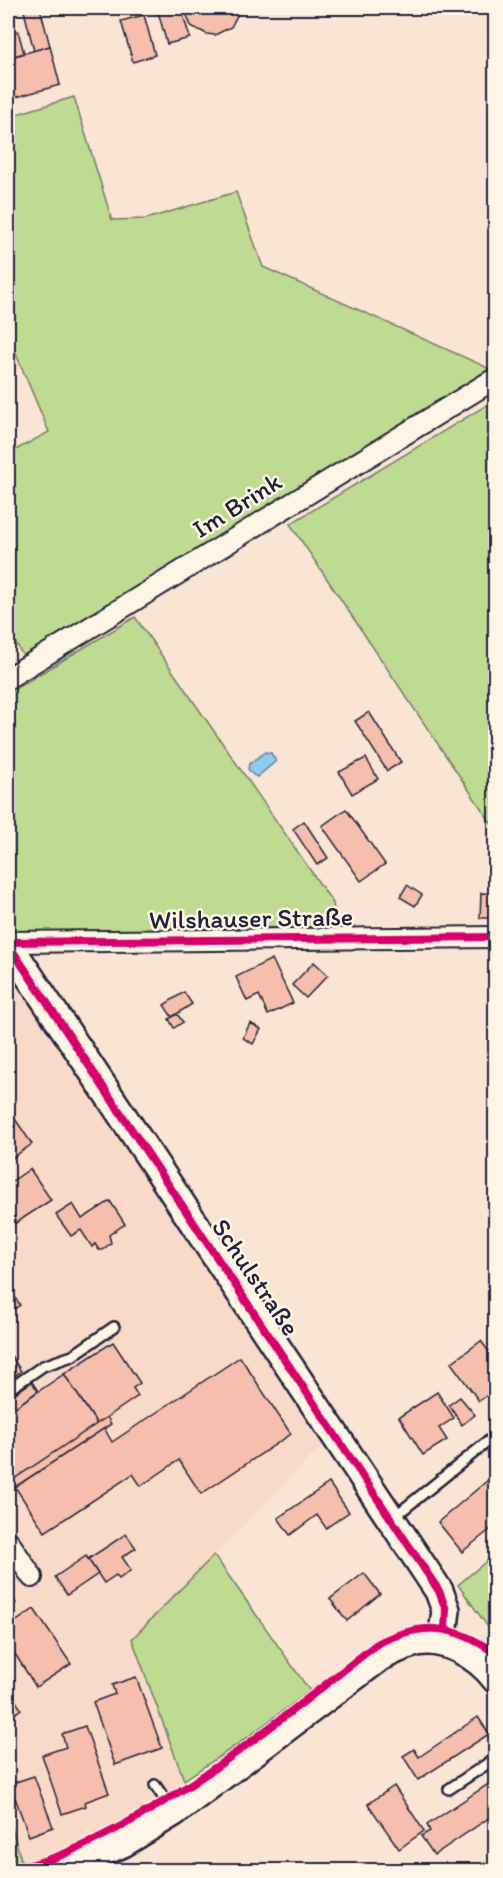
<svg xmlns="http://www.w3.org/2000/svg" width="503" height="1878" font-family="Itim,sans-serif">
<style>
.built{fill:#f9d9c8}
.green{fill:#bfda91;stroke:#707e66;stroke-width:1.5}
.water{fill:#8bcbec;stroke:#6187a5;stroke-width:1.5}
.building{fill:#f6beac;stroke:#22223b;stroke-width:1.5}
.lines{fill:none;stroke-linecap:round;stroke-linejoin:round}
.lane-casing{stroke:#22223b;stroke-width:14}
.street-casing{stroke:#22223b;stroke-width:24}
.secondary-casing{stroke:#22223b;stroke-width:32}
.lane{stroke:#fcf5e5;stroke-width:9}
.street{stroke:#fcf5e5;stroke-width:20}
.secondary{stroke:#fcf5e5;stroke-width:27}
.cycleway-casing{stroke:#fcf5e5;stroke-width:11}
.cycleway{stroke:#d6006c;stroke-width:8}
.labels{text-anchor:middle;dominant-baseline:central;stroke-width:5;stroke-linejoin:round;paint-order:stroke}
.street-label{font-size:26px;fill:#22223b;stroke:#fcf5e5}
</style>
<rect width="100%" height="100%" fill="#fae4d4"/>
<filter id="ink" filterUnits="userSpaceOnUse"><feTurbulence type="fractalNoise" baseFrequency=".0167" numOctaves="2"/><feDisplacementMap in="SourceGraphic" scale="12" xChannelSelector="R" yChannelSelector="G"/><feConvolveMatrix kernelMatrix="1 2 1 2 8 2 1 2 1" color-interpolation-filters="sRGB"/></filter>
<g filter="url(#ink)">
<!-- built -->
<path class="built" d="M8,959L330,1441L308,1459L132,1639L184,1780L111,1829L65,1849L22,1863L8,1814Z"/>
<!-- green -->
<g class="green">
<path d="M74,97L112,220L146,219L236,192L263,267L495,371L23,656L8,629V454L49,432L8,335V105L17,114Z"/>
<path d="M495,400V829L290,524Z"/>
<path d="M135,617L333,903L336,926L16,935L8,922V693Z"/>
<path d="M495,1554V1637L458,1585Z"/>
<path d="M214,1555L310,1691L260,1729L184,1780L132,1639Z"/>
<path d="M8,1814L22,1863L8,1867Z"/>
</g>
<!-- water -->
<path class="water" d="M265,752L271,753L276,761L257,777L253,775L248,769L249,764Z"/>
<!-- building -->
<g class="building">
<path d="M40,8L50,46L34,51L24,11Z"/>
<path d="M157,8H181L190,38L167,44Z"/>
<path d="M184,8H240L239,12L231,27L215,35L207,34L191,26Z"/>
<path d="M144,15L155,55L133,62L121,21Z"/>
<path d="M18,31L24,53L8,58V34Z"/>
<path d="M50,46L60,85L9,99L8,58Z"/>
<path d="M369,712L401,762L387,771L355,721Z"/>
<path d="M366,758L378,779L352,794L339,772Z"/>
<path d="M346,809L385,864L361,881L322,826Z"/>
<path d="M304,821L328,858L317,865L293,829Z"/>
<path d="M407,885L422,895L415,906L400,897Z"/>
<path d="M481,893L496,894V918H480Z"/>
<path d="M272,959L293,1003L268,1015L259,995L247,1001L236,977Z"/>
<path d="M314,962L328,975L306,998L292,985Z"/>
<path d="M184,992L192,1004L172,1017L164,1005Z"/>
<path d="M177,1014L183,1022L174,1028L169,1019Z"/>
<path d="M250,1023L261,1029L253,1044L243,1038Z"/>
<path d="M11,1113L32,1144L8,1161V1116Z"/>
<path d="M30,1169L51,1200L8,1228V1184Z"/>
<path d="M110,1201L125,1224L109,1235L111,1243L102,1250H99L95,1244L92,1247L81,1230L71,1236L56,1215L73,1204L82,1219Z"/>
<path d="M8,1286L20,1305L8,1313Z"/>
<path d="M481,1341L496,1361V1389L479,1401L451,1363Z"/>
<path d="M113,1342L140,1383L133,1388L138,1396L97,1424L64,1374Z"/>
<path d="M8,1351L21,1371L8,1380Z"/>
<path d="M240,1357L291,1434L201,1494L179,1460L141,1486L133,1474L45,1532L15,1487L104,1428L112,1442Z"/>
<path d="M64,1374L97,1424L8,1484V1412Z"/>
<path d="M32,1382L38,1391L8,1412V1398Z"/>
<path d="M437,1392L454,1418L439,1428L447,1440L423,1455L399,1417Z"/>
<path d="M460,1397L475,1415L462,1425L449,1405Z"/>
<path d="M107,1417L111,1424L15,1487L11,1481Z"/>
<path d="M488,1480L496,1489V1525L462,1552L438,1522Z"/>
<path d="M329,1483L349,1512L326,1528L317,1515L290,1535L278,1518Z"/>
<path d="M126,1534L136,1548L122,1557L131,1570L119,1579L116,1575L104,1583L88,1559Z"/>
<path d="M86,1556L98,1574L67,1595L55,1577Z"/>
<path d="M364,1573L380,1594L347,1621L330,1599Z"/>
<path d="M8,1590L16,1603L8,1608Z"/>
<path d="M34,1609L71,1664L36,1687L8,1643V1627Z"/>
<path d="M136,1677L162,1748L115,1765L93,1702L115,1694L112,1685Z"/>
<path d="M8,1689L21,1709L8,1719Z"/>
<path d="M478,1717L489,1734L418,1780L403,1756L414,1749L419,1757Z"/>
<path d="M85,1726L109,1793L85,1802L86,1806L62,1814L42,1755L66,1747L62,1734Z"/>
<path d="M34,1776L53,1827L29,1836L10,1784Z"/>
<path d="M496,1779V1813L434,1855L421,1836L430,1831L427,1825Z"/>
<path d="M394,1786L424,1831L399,1849L368,1804Z"/>
</g>
<g class="lines">
<defs>
<g id="lane">
<path d="M8,1390L43,1366L72,1356L114,1327"/>
<path d="M394,1517L496,1435"/>
<path d="M155,1785L172,1810"/>
<path d="M449,1789L496,1758"/>
</g>
<g id="street">
<path d="M8,678L496,378"/>
<path d="M8,942L496,937"/>
<path d="M8,1541L32,1577"/>
</g>
<g id="secondary">
<path d="M8,944L439,1591L446,1610L442,1643"/>
<path d="M62,1870L123,1843L174,1812L380,1657C389,1653 399,1647 410,1644C441,1633 477,1655 496,1679"/>
</g>
</defs>
<!-- lane casing -->
<use href="#lane" class="lane-casing"/>
<!-- street casing -->
<use href="#street" class="street-casing"/>
<!-- secondary casing -->
<use href="#secondary" class="secondary-casing"/>
<!-- lane -->
<use href="#lane" class="lane"/>
<!-- street -->
<use href="#street" class="street"/>
<!-- secondary -->
<use href="#secondary" class="secondary"/>
<defs>
<g id="cycleway">
<path d="M8,942L496,937"/>
<path d="M8,944L439,1591L446,1610L445,1629"/>
<path d="M12,1870C29,1865 47,1861 64,1854C180,1804 279,1721 377,1644C422,1621 455,1624 496,1654"/>
</g>
</defs>
<!-- cycleway casing -->
<use href="#cycleway" class="cycleway-casing"/>
<!-- cycleway -->
<use href="#cycleway" class="cycleway"/>
</g>
</g>
<g class="labels">
<!-- street labels -->
<g class="street-label">
<text transform="translate(237 505) rotate(-32)">Im Brink</text>
<text transform="translate(251 918) rotate(-1)">Wilshauser Straße</text>
<text transform="translate(256 1277) rotate(56)">Schulstraße</text>
</g>
</g>
<!-- margin -->
<rect width="503" height="1878" fill="none" stroke="#fcf5e5" stroke-width="30"/>
<rect x="15" y="15" width="473" height="1848" fill="none" stroke="#22223b" stroke-width="2" filter="url(#ink)"/>
</svg>
